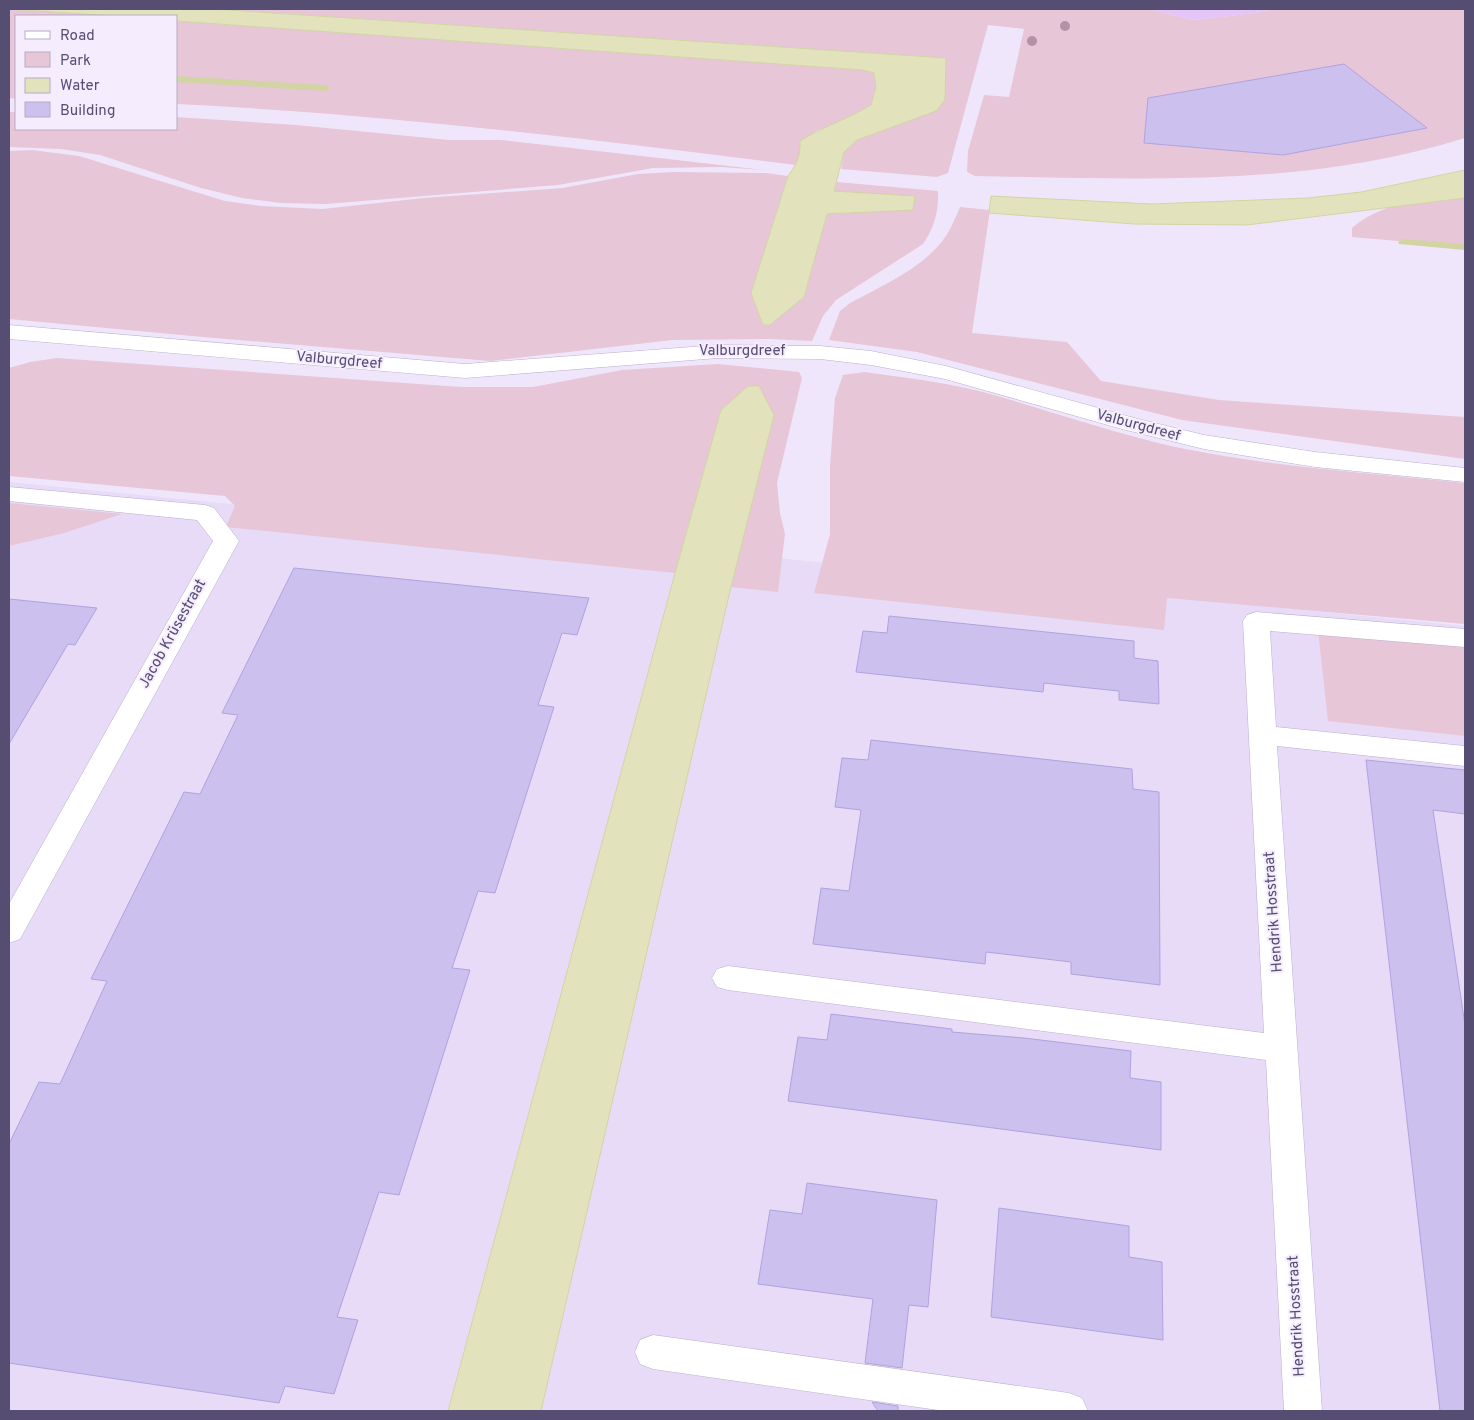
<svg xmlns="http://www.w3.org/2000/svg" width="1474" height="1420" font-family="Overpass,sans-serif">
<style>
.residential{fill:#e7dbf7}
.green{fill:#e7c6d8}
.sand{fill:#e5c4f7}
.water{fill:#e2e3bc;stroke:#d3d4a3}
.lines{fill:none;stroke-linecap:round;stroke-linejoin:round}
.stream{fill:#d3d4a3;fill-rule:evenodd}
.building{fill:#ccc0ee;stroke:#b1a2df}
.minor-casing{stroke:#b9b0ce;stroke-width:1}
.minor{fill:#fff;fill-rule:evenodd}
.tree{fill:#b491a7}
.labels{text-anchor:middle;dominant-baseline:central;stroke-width:4;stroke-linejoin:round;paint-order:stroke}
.street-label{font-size:15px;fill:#554d72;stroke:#f5ecfe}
</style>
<rect width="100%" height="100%" fill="#f0e6fb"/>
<!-- residential -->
<path class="residential" d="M9,482L1465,626V1411H9Z"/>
<!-- green -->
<g class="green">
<path d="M9,9L113,16H16V99L9,98Z"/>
<path d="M213,9H1150L1193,20L1255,13L1272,9H1465V138C1307,188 1138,179 975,176L967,172L968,151L984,95L1009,97L1024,29L988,25L948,173L937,177L841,169L844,152L857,140L936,111L946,58Z"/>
<path d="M176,21L863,70L874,73L876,86L871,105L840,122L816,131L801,152L796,165C590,139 384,114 176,104Z"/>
<path d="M9,112H16V129H176V117L296,125L449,140H501L764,170L720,167L653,168L558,185L326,204L281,203L242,198L201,188L100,155L61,149L9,147Z"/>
<path d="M32,150L79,156L225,201L261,206L322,209L424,198L562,188L638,174L674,172L766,173L788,176L751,293L763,325H770L804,297L827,214L915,196L834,192L837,182L938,191C939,211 934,228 923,244L836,300L823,316L812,341L769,339L672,340L490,361L203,337L9,319V151Z"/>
<path d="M1465,188V247L1352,237V228C1380,203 1430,197 1465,188Z"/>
<path d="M960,207L990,210L972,333L1067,342L1101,381L1219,400L1465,417V459L1182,420L917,352L829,340L840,311L850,303C878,288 918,270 939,245C949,234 954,221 960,207Z"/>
<path d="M57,358L461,387H533L622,370L718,364L799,372L802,378L777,483L780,513L785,534L778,592L730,587L774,415L759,386H748L721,410L675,573L226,527L235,506L225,496L9,476V368L30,362Z"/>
<path d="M864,372C908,378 952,383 994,395C1056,413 1117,434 1180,448C1274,467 1370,473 1465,483V624L1167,598L1164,630L814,593L830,534V466L835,398L843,375Z"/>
<path d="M9,503L122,514L64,533L9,546Z"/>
<path d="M1318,630L1465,646V736L1328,721Z"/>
</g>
<!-- sand -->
<path class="sand" d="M1150,9H1272L1255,13L1193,20Z"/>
<!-- water -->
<g class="water">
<path d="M9,9H213L946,58L945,100L936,111L857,140L844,152L834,191L915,196L913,210L827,214L804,297L770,325H763L751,293L788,176C796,165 801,156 800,141C822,127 848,119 871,105L876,87L874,73L863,70L176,21V16H113Z"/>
<path d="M1465,170V198L1247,225L1134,224L989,213L991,196L1152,204L1308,198L1361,192Z"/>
<path d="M748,386H759L774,415L729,595L541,1411H448L674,577L721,410Z"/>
</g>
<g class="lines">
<!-- stream -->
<g class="stream">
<path d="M176,76L326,85L331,88L326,91L176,82Z"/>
<path d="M1403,239L1465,244V250L1399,244L1398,242Z"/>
</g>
</g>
<!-- building -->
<g class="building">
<path d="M1344,64L1427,128L1283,155L1144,143L1148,98Z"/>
<path d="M294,568L589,598L577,635L562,633L538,705L554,707L495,893L478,891L452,968L470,970L399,1195L379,1192L337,1317L358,1320L334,1394L285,1386L279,1403L9,1363V1144L39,1082L60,1084L107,981L91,979L184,792L200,794L238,715L222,713Z"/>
<path d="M9,599L97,608L75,645L68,644L9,744Z"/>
<path d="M889,616L1134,641V658L1158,661L1159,704L1119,700V691L1080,687L1044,683L1043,692L856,672L863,631L887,633Z"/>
<path d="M871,740L1132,769L1133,789L1159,792L1160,985L1071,974V962L986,952L985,964L813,944L821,888L849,891L861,810L835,807L842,758L868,760Z"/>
<path d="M1366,760L1465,770V814L1433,810L1465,1025V1411H1440Z"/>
<path d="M831,1014L952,1029V1032L1024,1038L1131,1051L1130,1078L1161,1082V1150L788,1101L798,1037L827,1040Z"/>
<path d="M807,1183L937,1200L928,1307L909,1305L902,1368L865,1363L873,1299L758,1284L770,1210L802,1214Z"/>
<path d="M999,1208L1129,1226V1257L1162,1262L1163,1340L991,1317Z"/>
<path d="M872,1402L898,1406V1411H878Z"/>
</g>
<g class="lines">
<defs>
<g id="minor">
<path d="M9,325L465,364L718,345L820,346L871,351L946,366L1138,419L1204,435L1315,452L1465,468V482L1315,467L1204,449L1122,429L945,379L871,365L820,359L718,358L465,378L9,339Z"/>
<path d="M9,487L205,505L214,508L239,541L20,939L9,943V904L213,541L197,520L9,501Z"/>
<path d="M1256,612L1465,629V647L1270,631L1276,727L1465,746V766L1277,746L1322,1411H1284L1266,1060L728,990L717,987L712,978L717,969L728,966L1264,1033L1243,621L1247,615Z"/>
<path d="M653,1335L1069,1393L1082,1398L1088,1411H945L653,1369L640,1364L635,1352L640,1340Z"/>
</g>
</defs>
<!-- minor casing -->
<use href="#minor" class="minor-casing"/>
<!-- minor -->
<use href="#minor" class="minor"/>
</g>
<!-- trees -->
<g class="tree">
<circle cx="1065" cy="26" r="5"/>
<circle cx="1032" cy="41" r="5"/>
</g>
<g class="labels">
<!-- street labels -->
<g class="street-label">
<text x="742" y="351">Valburgdreef</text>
<text transform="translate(339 361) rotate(5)">Valburgdreef</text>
<text transform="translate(1138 426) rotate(15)">Valburgdreef</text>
<text transform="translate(173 634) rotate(-61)">Jacob Krüsestraat</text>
<text transform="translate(1274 912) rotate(-94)">Hendrik Hosstraat</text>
<text transform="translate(1297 1316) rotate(-93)">Hendrik Hosstraat</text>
</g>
</g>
<!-- border -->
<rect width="1474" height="1420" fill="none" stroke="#554d72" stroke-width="20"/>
<!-- legend -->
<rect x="15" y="15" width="162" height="115" fill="#f5ecfe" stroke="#b5acc6"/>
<rect x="25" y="31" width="25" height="8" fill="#ffffff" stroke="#b5acc6"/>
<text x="60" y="40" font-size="15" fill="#554d72">Road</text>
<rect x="25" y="52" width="25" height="15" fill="#e7c6d8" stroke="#b5acc6"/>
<text x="60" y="65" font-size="15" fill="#554d72">Park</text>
<rect x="25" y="78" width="25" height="15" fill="#e2e3bc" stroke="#b5acc6"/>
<text x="60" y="90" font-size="15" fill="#554d72">Water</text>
<rect x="25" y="102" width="25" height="15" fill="#ccc0ee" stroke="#b5acc6"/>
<text x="60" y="115" font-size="15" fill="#554d72">Building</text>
</svg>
